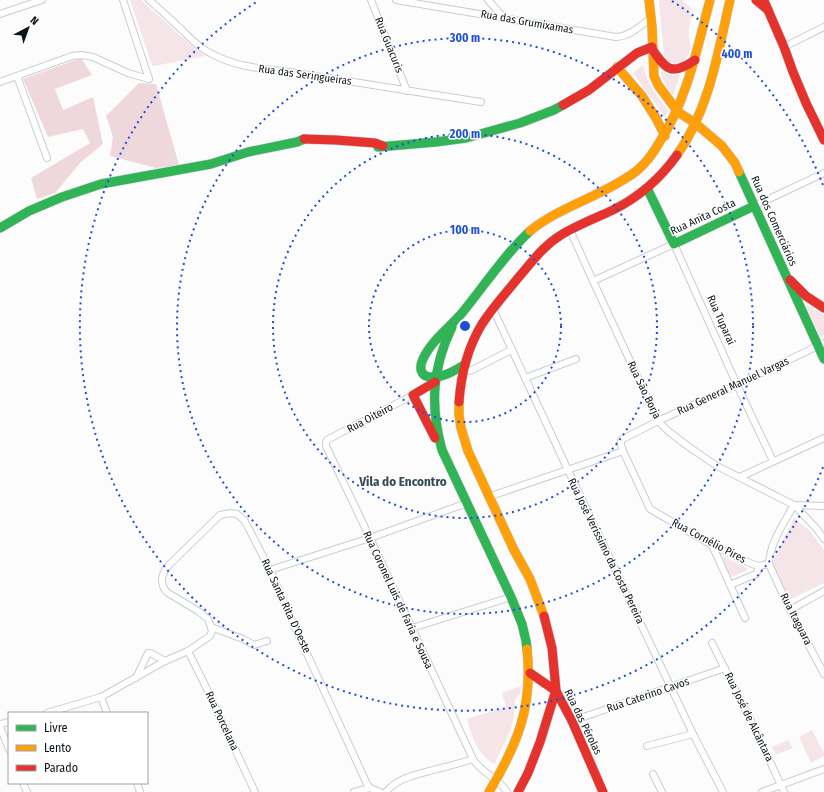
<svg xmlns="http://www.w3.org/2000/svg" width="824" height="792" font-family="'Fira Sans Condensed',sans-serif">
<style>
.green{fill:#f6e5e8}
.forest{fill:#efd8dc}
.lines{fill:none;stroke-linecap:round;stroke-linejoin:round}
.street-casing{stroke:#c9cdd1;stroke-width:8}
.fast-casing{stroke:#c9cdd1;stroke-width:10}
.slow-casing{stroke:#c9cdd1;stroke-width:10}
.jam-casing{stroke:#c9cdd1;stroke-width:10}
.street{stroke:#fff;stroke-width:6}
.fast{stroke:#30b455;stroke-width:9}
.slow{stroke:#ff9f0a;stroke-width:9}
.jam{stroke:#e5322d;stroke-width:9}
.ring{fill:none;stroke:#1d4ed8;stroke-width:2;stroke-dasharray:2 4}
.labels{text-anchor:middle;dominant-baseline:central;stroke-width:3;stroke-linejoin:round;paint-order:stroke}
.street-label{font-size:11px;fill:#0c151b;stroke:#fff}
.quarter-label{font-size:13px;font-weight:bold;fill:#364b59;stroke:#fff}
.centre{fill:#1d4ed8;stroke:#fff;stroke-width:2}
.ring-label{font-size:12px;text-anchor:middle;font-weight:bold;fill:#1d4ed8;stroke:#fff;stroke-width:3;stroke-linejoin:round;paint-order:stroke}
</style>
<rect width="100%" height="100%" fill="#fcfcfc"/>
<!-- green -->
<g class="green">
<path d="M130,0H141L184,39L205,56L154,66L152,65Z"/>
<path d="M659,0H682L691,8L690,14L692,16C691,22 688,29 689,35C689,40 691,45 690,50C687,63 671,70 664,56Z"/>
<path d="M643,65C648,86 656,94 668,110L665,117L633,73Z"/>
<path d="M660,71L672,75H680L673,96L666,86Z"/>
<path d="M805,304L824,315V335L820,337Z"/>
<path d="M794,518L809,530L824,550V583L789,600L772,563Z"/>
<path d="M723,556L747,568L748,570L732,577C727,572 723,563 723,556Z"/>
<path d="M521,686L520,694L515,699L514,714L511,729L495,763L494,764C477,753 472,737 467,719L506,707L502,693Z"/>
<path d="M812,730L824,753V756L811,763L799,737Z"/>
<path d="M788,740L793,748L776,755L772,747Z"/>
</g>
<!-- forest -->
<g class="forest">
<path d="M81,58L92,75L55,89L63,110L93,97L103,144L81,162L55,193L37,199L31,178L90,143L83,129L48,137L23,79Z"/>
<path d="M139,83L156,84L179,165L156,168L110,156L113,137L106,116Z"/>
</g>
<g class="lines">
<defs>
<g id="street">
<path d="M123,0L149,79"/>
<path d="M149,0C161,10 172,21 183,31C192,40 201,49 212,54C236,67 264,69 290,72L481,102"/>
<path d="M371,0L407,91"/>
<path d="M396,0L616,37C631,36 640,26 652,17"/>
<path d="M488,0L504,18"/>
<path d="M0,14L42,0"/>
<path d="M784,47L824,27"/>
<path d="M17,76L47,158"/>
<path d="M0,82L72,56L82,55L93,57L128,73L149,79"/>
<path d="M754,206L824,173"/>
<path d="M570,230L593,281L658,421L668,431L689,447L717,466L794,505L824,506"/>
<path d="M593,281L674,244L737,385L773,461"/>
<path d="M493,309L568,470L693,734L723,792"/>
<path d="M470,371L511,350"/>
<path d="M525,378L576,359"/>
<path d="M413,395L327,440L326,442V446L370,538L473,759C481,773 499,778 507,792"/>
<path d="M740,477L824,438"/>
<path d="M488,497L623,451"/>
<path d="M824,539L816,528L794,505C784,523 770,542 769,564L790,610L824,674"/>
<path d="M712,545L745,618"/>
<path d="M769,564L759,566L752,564L712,545L650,509L623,451L621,445V440L658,421L737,385L824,343"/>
<path d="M270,570L370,538L467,503"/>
<path d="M730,585L756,574L758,570L759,566"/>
<path d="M790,610L824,591"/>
<path d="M412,628L511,597"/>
<path d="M267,641L254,645L243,639L211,627L208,619L198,611L168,593C159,585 161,575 168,566L220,515L230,513L237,514L244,520L248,527L270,570L297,632L367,784L370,788L380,792"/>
<path d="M712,643L756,731L784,792"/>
<path d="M188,651L204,683L255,792"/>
<path d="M136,678L148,653H150L165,661"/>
<path d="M101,697L107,713"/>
<path d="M47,713L101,697L165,661L188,651L210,636L212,631L211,627"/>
<path d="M572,721L725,668"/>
<path d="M0,724L9,722"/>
<path d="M0,727L9,749"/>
<path d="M647,746L693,734"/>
<path d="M653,774L662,792"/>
<path d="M23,783L27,792"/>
<path d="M137,783L140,792"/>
<path d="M354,792L370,788"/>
<path d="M386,792C398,777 419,774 437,769C449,766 461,763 473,759"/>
<path d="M762,792L824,769"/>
</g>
<g id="fast">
<path d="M378,147L436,142L466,138L520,123L554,110L563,105"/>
<path d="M739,172L824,359"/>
<path d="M647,188L674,244L754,206"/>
<path d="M0,228L29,211L62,197L101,184L211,164L248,152L297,142L304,139"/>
<path d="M452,327C432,368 430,406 442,450L511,597L522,624L526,641L527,649"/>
<path d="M464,365C454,371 443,378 430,377C420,376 419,367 423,359C431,341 449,328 462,313C484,286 505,254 530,231"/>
</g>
<g id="slow">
<path d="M649,0L652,27L654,76L658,85L678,112L695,123L722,146L735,163L739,172"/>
<path d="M617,67L642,96L656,118L665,136"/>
<path d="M677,155C709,110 718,53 730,0"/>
<path d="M530,231C558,208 596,198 626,178C641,170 651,157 659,143C687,100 697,49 710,0"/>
<path d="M459,402V415L461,428L468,451L514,550L530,579L544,616"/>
<path d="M489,792C518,743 533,707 527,649"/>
</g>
<g id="jam">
<path d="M756,0L768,10"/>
<path d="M765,3L784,47L793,72L806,103L824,140"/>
<path d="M652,49C666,70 672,76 695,60"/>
<path d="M563,105L589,90L637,53L652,47"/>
<path d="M304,139L336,140L375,143L383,146"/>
<path d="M790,280L806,296L824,308"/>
<path d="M435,382L413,395L435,438"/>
<path d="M459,402C461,374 468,347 482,324C493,307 506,293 518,278C532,262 543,246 561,235C577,225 596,218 613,210C639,197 660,179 677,155"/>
<path d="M530,673L556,691L572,721L603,792"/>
<path d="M518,792L528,773L540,742L556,690L552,648L544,616"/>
</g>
</defs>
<!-- street casing -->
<use href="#street" class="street-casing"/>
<!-- fast casing -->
<use href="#fast" class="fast-casing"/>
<!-- slow casing -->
<use href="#slow" class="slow-casing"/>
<!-- jam casing -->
<use href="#jam" class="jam-casing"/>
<!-- street -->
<use href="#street" class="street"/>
<!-- fast -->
<use href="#fast" class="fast"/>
<!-- slow -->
<use href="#slow" class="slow"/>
<!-- jam -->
<use href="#jam" class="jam"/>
</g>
<!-- distance rings -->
<g class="ring">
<circle cx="465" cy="326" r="96"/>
<circle cx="465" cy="326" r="192"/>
<circle cx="465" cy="326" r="288"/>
<path d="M823 467A385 385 0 1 1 258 1M672 1A385 385 0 0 1 823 185"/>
</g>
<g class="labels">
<!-- street labels -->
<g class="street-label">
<text transform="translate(527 22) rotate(10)">Rua das Grumixamas</text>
<text transform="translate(389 45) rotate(68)">Rua Guacuris</text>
<text transform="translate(305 75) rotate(8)">Rua das Seringueiras</text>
<text transform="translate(703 217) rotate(-25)">Rua Anita Costa</text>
<text transform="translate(774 221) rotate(66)">Rua dos Comerciários</text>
<text transform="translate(721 320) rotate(66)">Rua Tuparaí</text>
<text transform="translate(733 386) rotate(-25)">Rua General Manuel Vargas</text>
<text transform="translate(644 390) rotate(64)">Rua São Borja</text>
<text transform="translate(370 418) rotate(-28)">Rua Oiteiro</text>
<text transform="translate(709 541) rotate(28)">Rua Cornélio Pires</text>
<text transform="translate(606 551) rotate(64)">Rua José Veríssimo da Costa Pereira</text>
<text transform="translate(398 600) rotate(65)">Rua Coronel Luis de Faria e Sousa</text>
<text transform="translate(286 606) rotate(65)">Rua Santa Rita D'Oeste</text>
<text transform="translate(796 619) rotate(63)">Rua Itaguara</text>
<text transform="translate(648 695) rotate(-19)">Rua Caterino Cavos</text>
<text transform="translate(749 717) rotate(64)">Rua José de Alcântara</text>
<text transform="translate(222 721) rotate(65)">Rua Porcelana</text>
<text transform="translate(583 722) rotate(64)">Rua das Pérolas</text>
</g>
<!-- quarter labels -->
<g class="quarter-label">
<text x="403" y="481">Vila do Encontro</text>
</g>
</g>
<circle cx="465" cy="326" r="6" class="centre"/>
<g class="ring-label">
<text x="465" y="42">300 m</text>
<text x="737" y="58">400 m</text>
<text x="465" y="138">200 m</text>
<text x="465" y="234">100 m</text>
</g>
<!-- legend -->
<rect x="8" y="712" width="140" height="72" fill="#ffffff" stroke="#9ea1a4"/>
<rect x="16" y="725" width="20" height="6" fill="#30b455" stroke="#9ea1a4"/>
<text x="44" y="732" font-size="12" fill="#0c151b">Livre</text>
<rect x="16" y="745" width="20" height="6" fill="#ff9f0a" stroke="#9ea1a4"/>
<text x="44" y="752" font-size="12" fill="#0c151b">Lento</text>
<rect x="16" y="765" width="20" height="6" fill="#e5322d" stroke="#9ea1a4"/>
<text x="44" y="772" font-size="12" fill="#0c151b">Parado</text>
<!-- north arrow -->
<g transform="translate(28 28) rotate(41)" stroke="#ffffff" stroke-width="3" paint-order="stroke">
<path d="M0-3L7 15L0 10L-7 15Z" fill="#0c151b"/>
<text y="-6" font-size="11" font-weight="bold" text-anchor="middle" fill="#0c151b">N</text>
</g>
</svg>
